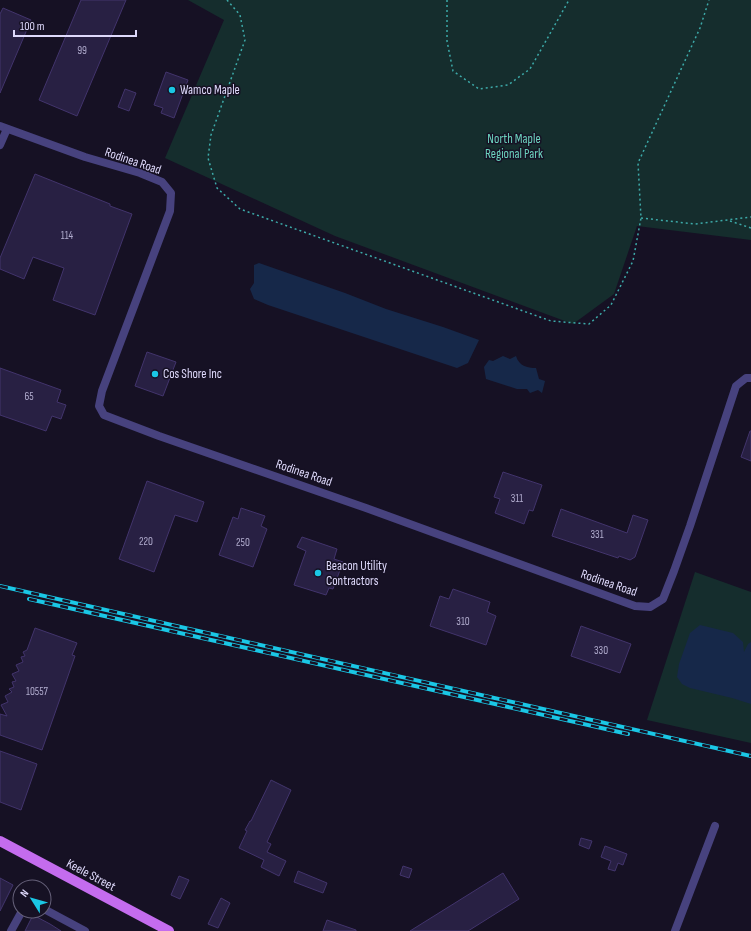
<svg xmlns="http://www.w3.org/2000/svg" width="751" height="931" font-family="'Sofia Sans Condensed',sans-serif">
<style>
.green{fill:#152d2d}
.water{fill:#162849}
.building{fill:#282043;stroke:#42346c}
.lines{fill:none;stroke-linecap:round;stroke-linejoin:round}
.path{stroke:#3daaa9;stroke-width:1.5;stroke-dasharray:2 3;stroke-linecap:butt}
.minor{stroke:#47427e;stroke-width:8}
.major{stroke:#c46cee;stroke-width:10}
.rail-casing{stroke:#1ac7e5;stroke-width:4}
.rail{stroke:#161124;stroke-width:2.5;stroke-dasharray:8;stroke-linecap:butt}
.poi-dot{fill:#1ac7e5;stroke:#161124;stroke-width:1.5}
.labels{text-anchor:middle;dominant-baseline:central;stroke-width:3;stroke-linejoin:round;paint-order:stroke}
.number-label{font-size:11px;fill:#b0abcd}
.poi-label{font-size:13px;fill:#ded9fb;stroke:#161124;text-anchor:start}
.park-label{font-size:13px;fill:#6cd3bf;stroke:#161124}
.street-label{font-size:13px;fill:#ded9fb;stroke:#161124}
</style>
<rect width="100%" height="100%" fill="#161124"/>
<!-- green -->
<g class="green">
<path d="M188,0H751V240L637,226L614,294L573,324L335,236L165,158L224,20Z"/>
<path d="M695,572L751,592V743L647,720Z"/>
</g>
<!-- water -->
<g class="water">
<path d="M259,263L345,293L386,309L443,327L479,340L468,363L457,368L268,305L254,299L250,289L254,283V265Z"/>
<path d="M503,356L510,359L516,356C519,366 527,368 536,368L539,379L545,381L542,393L538,390L530,393L527,389H517L486,379L484,367L489,360L493,361Z"/>
<path d="M700,625L733,633L743,642L744,652L748,644L751,642V704L732,698L690,688L682,684L677,677L679,664L690,633Z"/>
</g>
<!-- building -->
<g class="building">
<path d="M81,0H126L77,116L39,100Z"/>
<path d="M3,8L31,20L0,93V14Z"/>
<path d="M166,72L188,80L174,118L161,113L163,108L154,105Z"/>
<path d="M125,89L136,93L129,111L118,107Z"/>
<path d="M35,174L110,204V206L132,214L95,315L53,300L64,268L33,257L24,279L0,269V258Z"/>
<path d="M147,352L176,362L163,396L135,386Z"/>
<path d="M0,368L61,390L57,402L66,405L61,419L52,416L46,431L0,415Z"/>
<path d="M750,431H751V461L741,457Z"/>
<path d="M503,472L542,485L533,511L529,510L524,524L495,513L500,499L494,497Z"/>
<path d="M147,481L204,502L197,522L175,515L154,572L119,559Z"/>
<path d="M241,508L265,516L261,526L267,529L253,567L219,555L233,517L238,519Z"/>
<path d="M561,509L627,533L633,515L648,520L635,557L630,560L619,556L618,558L552,536Z"/>
<path d="M302,537L337,549L334,559L343,562L333,589L329,588L326,595L294,585L306,551L297,547Z"/>
<path d="M453,589L490,602L487,612L496,616L486,645L430,626L440,596L449,599Z"/>
<path d="M581,626L631,644L620,673L571,656Z"/>
<path d="M35,628L77,643L72,655L75,656L42,750L0,735V714L7,716L1,705L8,702L5,696L12,692L9,689L14,687L12,682L16,681L12,674L19,671L16,665L23,662L21,657L25,656L23,652L27,650Z"/>
<path d="M0,751L37,764L21,810L0,802Z"/>
<path d="M271,780L291,790L267,842L271,844L267,852L286,861L279,876L261,867L264,860L239,848L247,831L245,830L250,821H251Z"/>
<path d="M581,838L592,841L589,849L579,845Z"/>
<path d="M605,846L627,854L623,865L618,863L615,871L608,869L611,861L601,857Z"/>
<path d="M403,866L412,869L409,878L400,875Z"/>
<path d="M298,871L327,883L323,893L294,882Z"/>
<path d="M503,873L519,899L468,931H410Z"/>
<path d="M179,876L189,880L180,899L171,895Z"/>
<path d="M0,878L13,885L0,911Z"/>
<path d="M221,898L230,903L218,928L208,924Z"/>
<path d="M33,915L50,924L61,931H25Z"/>
<path d="M327,920L356,930V931H323Z"/>
</g>
<g class="lines">
<!-- path -->
<g class="path">
<path d="M227,0L240,15L245,40L211,135L208,158L217,188L240,209L551,321L589,324L611,305L633,261L641,218L638,163L700,28L709,0"/>
<path d="M447,0V41L453,71L479,89L508,85L530,69L569,0"/>
<path d="M641,218L695,224L751,217"/>
<path d="M730,221L751,228"/>
</g>
<!-- minor -->
<g class="minor">
<path d="M0,126L85,157L140,173L162,182L171,193L170,211L102,391L99,406L104,415L159,436L366,508L635,606L650,607L663,599L674,571L690,526L736,386L746,378H751"/>
<path d="M0,145L7,129"/>
<path d="M44,909L85,931"/>
<path d="M11,931L22,911"/>
<path d="M675,931L715,826"/>
</g>
<!-- major -->
<path class="major" d="M0,841L169,931"/>
<defs>
<g id="rail">
<path d="M0,586L751,756"/>
<path d="M29,599L628,734"/>
</g>
</defs>
<!-- rail casing -->
<use href="#rail" class="rail-casing"/>
<!-- rail -->
<use href="#rail" class="rail"/>
</g>
<!-- markers -->
<g class="poi-dot">
<circle cx="172" cy="90" r="4"/>
<circle cx="155" cy="374" r="4"/>
<circle cx="318" cy="573" r="4"/>
</g>
<g class="labels">
<!-- number labels -->
<g class="number-label">
<text x="82" y="50">99</text>
<text x="67" y="235">114</text>
<text x="29" y="396">65</text>
<text x="517" y="498">311</text>
<text x="597" y="534">331</text>
<text x="146" y="541">220</text>
<text x="243" y="542">250</text>
<text x="463" y="621">310</text>
<text x="601" y="650">330</text>
<text x="37" y="691">10557</text>
</g>
<!-- poi labels -->
<g class="poi-label">
<text x="180" y="90">Wamco Maple</text>
<text x="163" y="374">Cos Shore Inc</text>
<text x="326" y="566">Beacon Utility<tspan x="326" dy="15">Contractors</tspan></text>
</g>
<!-- park labels -->
<g class="park-label">
<text x="514" y="139">North Maple<tspan x="514" dy="15">Regional Park</tspan></text>
</g>
<!-- street labels -->
<g class="street-label">
<text transform="translate(133 161) rotate(19)">Rodinea Road</text>
<text transform="translate(304 473) rotate(19)">Rodinea Road</text>
<text transform="translate(609 583) rotate(19)">Rodinea Road</text>
<text transform="translate(91 875) rotate(28)">Keele Street</text>
</g>
</g>
<!-- north arrow -->
<g transform="translate(32 899) rotate(307)"><circle r="19" fill="#161124" stroke="#66617a"/>
<path d="M0-3L7 15L0 10L-7 15Z" fill="#1ac7e5"/>
<text y="-6" font-size="11" font-weight="bold" text-anchor="middle" fill="#ded9fb">N</text>
</g>
<!-- scale -->
<path d="M14 30v6h122v-6" fill="none" stroke="#ded9fb" stroke-width="2"/>
<text x="20" y="30" font-size="12" fill="#ded9fb" stroke="#161124" stroke-width="3" paint-order="stroke">100 m</text>
</svg>
